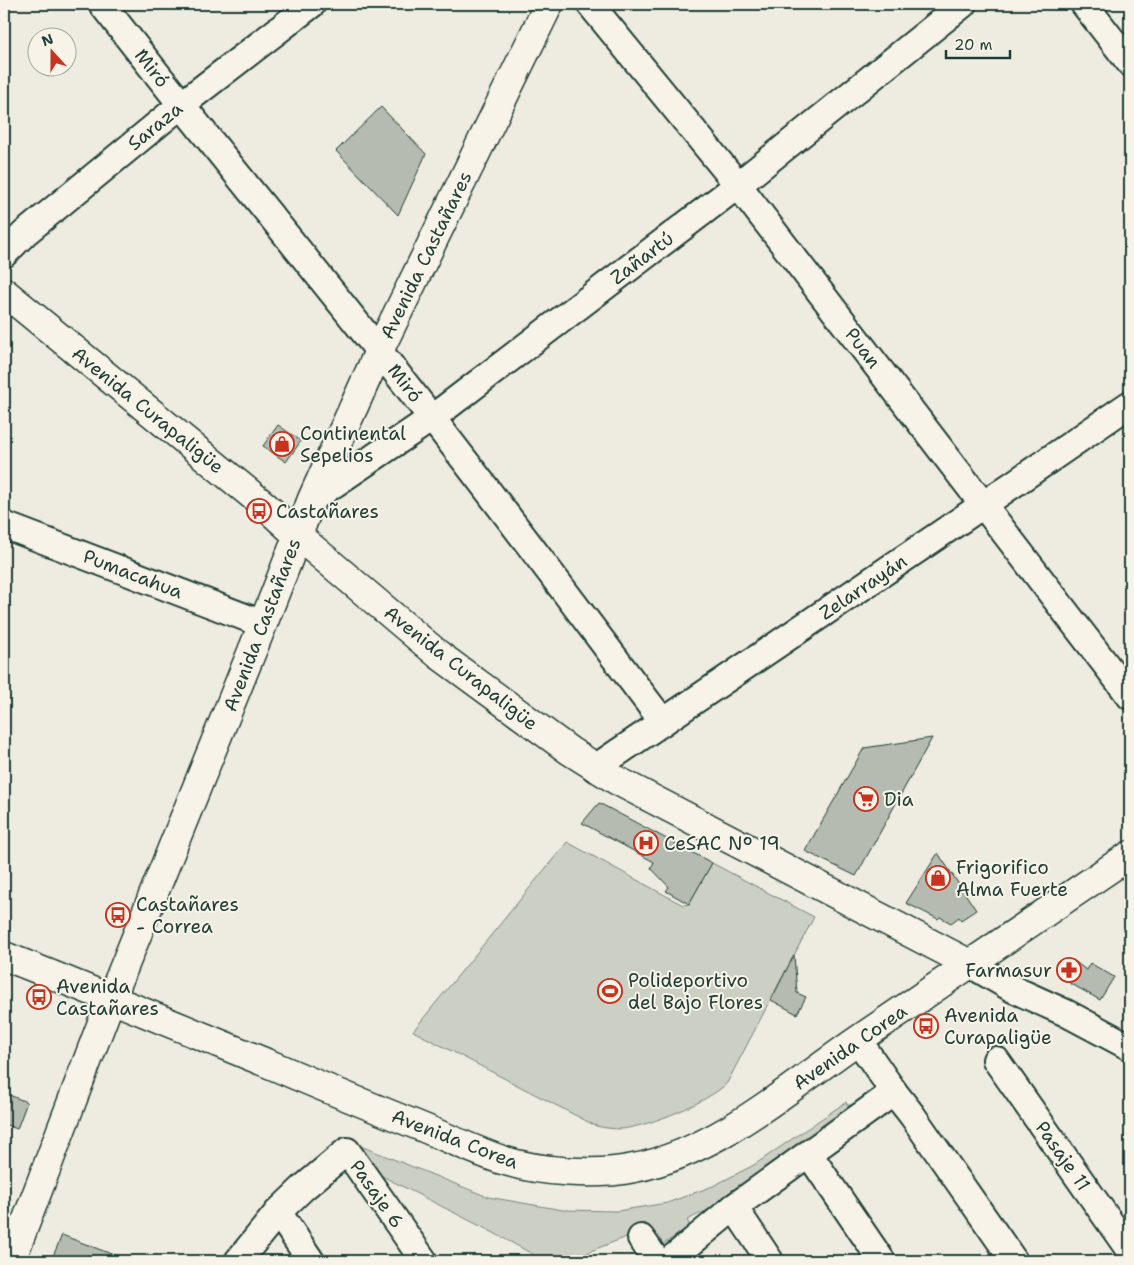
<svg xmlns="http://www.w3.org/2000/svg" width="1134" height="1265" font-family="'Shantell Sans',sans-serif">
<style>
.green{fill:#cccfc4;stroke:#76867c}
.building{fill:#b5bbb0;stroke:#1f3d34}
.lines{fill:none;stroke-linecap:round;stroke-linejoin:round}
.minor-casing{stroke:#1f3d34;stroke-width:30}
.major-casing{stroke:#1f3d34;stroke-width:31}
.minor{stroke:#f7f3e8;stroke-width:26}
.major{stroke:#f7f3e8;stroke-width:28}
.labels{text-anchor:middle;dominant-baseline:central;stroke-width:4;stroke-linejoin:round;paint-order:stroke}
.street-label{font-size:19px;fill:#1f3d34;stroke:#f7f3e8}
.poi-label{font-size:19px;fill:#1f3d34;stroke:#f7f3e8;text-anchor:start}
</style>
<rect width="100%" height="100%" fill="#eeece1"/>
<filter id="ink" filterUnits="userSpaceOnUse"><feTurbulence type="fractalNoise" baseFrequency=".02" numOctaves="2"/><feDisplacementMap in="SourceGraphic" scale="10" xChannelSelector="R" yChannelSelector="G"/><feConvolveMatrix kernelMatrix="1 2 1 2 8 2 1 2 1" color-interpolation-filters="sRGB"/></filter>
<g filter="url(#ink)">
<!-- green -->
<g class="green">
<path d="M567,842L683,905L689,904L712,863L814,917L727,1083C709,1102 649,1126 622,1129C613,1129 605,1128 596,1126L413,1031Z"/>
<path d="M846,1102L847,1105H850L852,1113L726,1201L687,1220L690,1226L655,1250L642,1231L593,1250L574,1261H545L494,1233L376,1173L348,1141L488,1197L563,1210L617,1211L667,1203L713,1186L754,1165Z"/>
</g>
<!-- building -->
<g class="building">
<path d="M381,107L426,154L398,215L336,151Z"/>
<path d="M278,425L301,441L286,462L263,446Z"/>
<path d="M932,738L856,876L805,851L864,748Z"/>
<path d="M599,803L712,863L689,904L666,891L669,887L651,868L654,862L582,823Z"/>
<path d="M938,853L976,910L961,920L959,917L951,923L940,917L938,919L906,903Z"/>
<path d="M794,955L797,993L806,997L797,1014L771,1000Z"/>
<path d="M1073,960L1086,970L1090,963L1114,977L1100,1000L1059,977Z"/>
<path d="M4,1093L27,1102L17,1129L4,1124Z"/>
<path d="M62,1235L127,1260V1261H51Z"/>
</g>
<g class="lines">
<defs>
<g id="minor">
<path d="M102,4C193,121 287,235 379,351C477,473 569,598 663,722"/>
<path d="M590,4L738,185L1130,696"/>
<path d="M1084,4L1130,63"/>
<path d="M4,254L25,233L181,105L312,4"/>
<path d="M312,499L432,418L738,185L963,4"/>
<path d="M4,525L263,624"/>
<path d="M595,768L983,505L1130,404"/>
<path d="M970,964L1013,989L1066,1013L1130,1047"/>
<path d="M858,1040L894,1092L912,1115L1014,1261"/>
<path d="M996,1060L1130,1251"/>
<path d="M809,1154L882,1261"/>
<path d="M734,1207L770,1261"/>
<path d="M278,1212L311,1261"/>
<path d="M641,1238L657,1261"/>
<path d="M238,1261L278,1212L303,1188L347,1151L424,1261"/>
<path d="M669,1261L734,1207L894,1092"/>
</g>
<g id="major">
<path d="M4,292L264,505L297,535L439,655L570,751L616,780L970,964"/>
<path d="M4,956C94,991 184,1029 274,1066C320,1086 367,1105 414,1124C444,1136 473,1150 502,1160C540,1172 596,1176 634,1168C717,1152 790,1087 858,1040C949,978 1040,917 1130,855"/>
<path d="M11,1261L111,999L263,624L312,499L379,351L549,4"/>
</g>
</defs>
<!-- minor casing -->
<use href="#minor" class="minor-casing"/>
<!-- major casing -->
<use href="#major" class="major-casing"/>
<!-- minor -->
<use href="#minor" class="minor"/>
<!-- major -->
<use href="#major" class="major"/>
</g>
</g>
<!-- icons -->
<defs>
<symbol id="shop-ring" viewBox="-11 -11 22 22"><circle r="9.5" fill="#f7f3e8" stroke="#c8321e" stroke-width="1.5"/><path d="M-5-2.5h2.3a2.7 3.5 0 0 1 5.4 0H5L5.5 6h-11ZM-1.5-2.5h3a1.5 2.3 0 0 0-3 0Z" fill="#c8321e"/></symbol>
<symbol id="bus-ring" viewBox="-11 -11 22 22"><circle r="9.5" fill="#f7f3e8" stroke="#c8321e" stroke-width="1.5"/><path d="M-5-6H5V4H4V6H2V4H-2V6H-4V4H-5ZM-3.5-4V0h7V-4ZM-3.5 1.2v1.5H-2V1.2ZM2 1.2v1.5H3.5V1.2Z" fill="#c8321e"/></symbol>
<symbol id="supermarket-ring" viewBox="-11 -11 22 22"><circle r="9.5" fill="#f7f3e8" stroke="#c8321e" stroke-width="1.5"/><path d="M-6-5.5h2.5l.6 2H6L4.5 2H-2.5L-4.4-4H-6ZM-1.5 3.2a1.3 1.3 0 1 0 .1 0ZM3 3.2a1.3 1.3 0 1 0 .1 0Z" fill="#c8321e"/></symbol>
<symbol id="hospital-ring" viewBox="-11 -11 22 22"><circle r="9.5" fill="#f7f3e8" stroke="#c8321e" stroke-width="1.5"/><path d="M-5-5h3v3.5h4V-5h3V5h-3V1.5h-4V5h-3Z" fill="#c8321e"/></symbol>
<symbol id="pharmacy-ring" viewBox="-11 -11 22 22"><circle r="9.5" fill="#f7f3e8" stroke="#c8321e" stroke-width="1.5"/><path d="M-2-6h4v4h4v4h-4v4h-4v-4h-4v-4h4Z" fill="#c8321e"/></symbol>
<symbol id="stadium-ring" viewBox="-11 -11 22 22"><circle r="9.5" fill="#f7f3e8" stroke="#c8321e" stroke-width="1.5"/><path d="M0-5a6.5 5 0 1 0 0 10a6.5 5 0 1 0 0-10ZM-3.5-1.8h7v3.6h-7Z" fill="#c8321e"/></symbol>
</defs>
<g fill-rule="evenodd">
<use href="#shop-ring" x="268" y="430" width="28" height="28"/>
<use href="#bus-ring" x="245" y="497" width="28" height="28"/>
<use href="#supermarket-ring" x="852" y="785" width="28" height="28"/>
<use href="#hospital-ring" x="632" y="829" width="28" height="28"/>
<use href="#shop-ring" x="924" y="864" width="28" height="28"/>
<use href="#bus-ring" x="104" y="901" width="28" height="28"/>
<use href="#pharmacy-ring" x="1055" y="956" width="28" height="28"/>
<use href="#stadium-ring" x="596" y="977" width="28" height="28"/>
<use href="#bus-ring" x="25" y="983" width="28" height="28"/>
<use href="#bus-ring" x="912" y="1012" width="28" height="28"/>
</g>
<g class="labels">
<!-- street labels -->
<g class="street-label">
<text transform="translate(152 68) rotate(52)">Miró</text>
<text transform="translate(155 126) rotate(-39)">Saraza</text>
<text transform="translate(426 255) rotate(-64)">Avenida Castañares</text>
<text transform="translate(642 258) rotate(-37)">Zañartú</text>
<text transform="translate(863 348) rotate(53)">Puan</text>
<text transform="translate(405 383) rotate(52)">Miró</text>
<text transform="translate(148 410) rotate(39)">Avenida Curapaligüe</text>
<text transform="translate(133 574) rotate(21)">Pumacahua</text>
<text transform="translate(863 587) rotate(-34)">Zelarrayán</text>
<text transform="translate(262 625) rotate(-69)">Avenida Castañares</text>
<text transform="translate(461 668) rotate(38)">Avenida Curapaligüe</text>
<text transform="translate(850 1047) rotate(-35)">Avenida Corea</text>
<text transform="translate(455 1139) rotate(21)">Avenida Corea</text>
<text transform="translate(1063 1156) rotate(55)">Pasaje 11</text>
<text transform="translate(377 1194) rotate(55)">Pasaje 6</text>
</g>
<!-- poi labels -->
<g class="poi-label">
<text x="300" y="433">Continental<tspan x="300" dy="22">Sepelios</tspan></text>
<text x="276" y="511">Castañares</text>
<text x="884" y="799">Dia</text>
<text x="664" y="843">CeSAC Nº 19</text>
<text x="956" y="867">Frigorifico<tspan x="956" dy="22">Alma Fuerte</tspan></text>
<text x="136" y="904">Castañares<tspan x="136" dy="22">- Correa</tspan></text>
<text x="1052" y="970" text-anchor="end">Farmasur</text>
<text x="628" y="980">Polideportivo<tspan x="628" dy="22">del Bajo Flores</tspan></text>
<text x="56" y="986">Avenida<tspan x="56" dy="22">Castañares</tspan></text>
<text x="944" y="1015">Avenida<tspan x="944" dy="22">Curapaligüe</tspan></text>
</g>
</g>
<!-- margin -->
<rect width="1134" height="1265" fill="none" stroke="#f7f3e8" stroke-width="20"/>
<rect x="10" y="10" width="1114" height="1245" fill="none" stroke="#1f3d34" stroke-width="2" filter="url(#ink)"/>
<!-- north arrow -->
<g transform="translate(52 52) rotate(339)"><circle r="24" fill="#f7f3e8" stroke="#a1aaa0"/>
<path d="M0-4L9 19L0 12L-9 19Z" fill="#c8321e"/>
<text y="-8" font-size="14" font-weight="bold" text-anchor="middle" fill="#1f3d34">N</text>
</g>
<!-- scale -->
<path d="M946 50v8h64v-8" fill="none" stroke="#1f3d34" stroke-width="2.5"/>
<text x="954" y="50" font-size="15" fill="#1f3d34" stroke="#f7f3e8" stroke-width="4" paint-order="stroke">20 m</text>
</svg>
